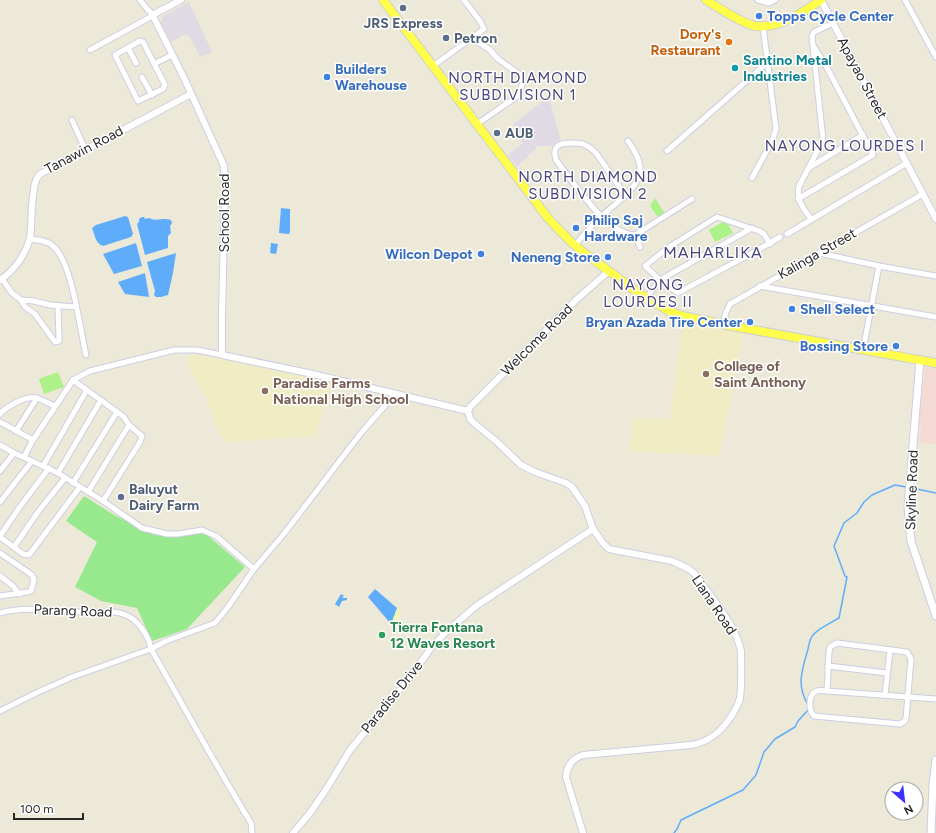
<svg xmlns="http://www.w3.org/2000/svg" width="936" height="833" font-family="Figtree,sans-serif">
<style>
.industrial{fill:#dfdae4}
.education{fill:#f0edc5}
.medical{fill:#f5dad4}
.green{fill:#98e98e}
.sand{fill:#f1f6b7}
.pitch{fill:#adf289}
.water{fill:#5fadfa}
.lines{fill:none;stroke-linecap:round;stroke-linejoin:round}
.stream{stroke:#5fadfa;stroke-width:1.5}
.minor-casing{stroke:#cecde3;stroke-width:7}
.tertiary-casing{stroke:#cecde3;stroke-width:8}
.secondary-casing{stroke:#cecde3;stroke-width:9}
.primary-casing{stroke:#d0d0d0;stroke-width:10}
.minor{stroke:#fff;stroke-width:5}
.tertiary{stroke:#fff;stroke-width:6}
.secondary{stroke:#fff;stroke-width:7}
.primary{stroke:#fefe4b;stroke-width:8}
.service-dot{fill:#5c6f8a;stroke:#fff;stroke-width:1.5}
.shop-dot{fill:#3f7fe0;stroke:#fff;stroke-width:1.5}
.food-dot{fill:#e8710a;stroke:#fff;stroke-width:1.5}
.culture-dot{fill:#0f9aa8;stroke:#fff;stroke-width:1.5}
.education-dot{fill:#8d6e63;stroke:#fff;stroke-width:1.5}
.leisure-dot{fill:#2e9e5b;stroke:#fff;stroke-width:1.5}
.labels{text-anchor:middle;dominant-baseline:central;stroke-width:3;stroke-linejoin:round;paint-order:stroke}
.shop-label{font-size:14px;font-weight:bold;fill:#366cbe;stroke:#fff;text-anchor:start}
.service-label{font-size:14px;font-weight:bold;fill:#4e5e75;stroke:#fff;text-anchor:start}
.food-label{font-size:14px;font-weight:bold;fill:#c56008;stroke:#fff;text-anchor:end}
.culture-label{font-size:14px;font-weight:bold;fill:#0d838f;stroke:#fff;text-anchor:start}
.street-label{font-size:14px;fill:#282828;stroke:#fff}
.education-label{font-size:14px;font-weight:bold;fill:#785e54;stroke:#fff;text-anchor:start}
.leisure-label{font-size:14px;font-weight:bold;fill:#27864d;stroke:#fff;text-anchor:start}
.neighbourhood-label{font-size:15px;letter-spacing:1px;fill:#48457d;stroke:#fff}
.quarter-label{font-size:16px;letter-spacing:1px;fill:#48457d;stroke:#fff}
</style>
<rect width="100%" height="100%" fill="#ede9d8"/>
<!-- industrial -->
<g class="industrial">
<path d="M189,2L212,52L200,57L190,37L185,34L171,42L161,23L163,16Z"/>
<path d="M549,98L561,141L556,142L552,146H538L517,167L508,155L523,143L519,137L521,135L513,124L542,102Z"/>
</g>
<!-- education -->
<g class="education">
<path d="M683,321L744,331L719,456L629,451L633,418L670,419Z"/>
<path d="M190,355L221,358L331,383L316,436L226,442L215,424L207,399L190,370L187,360Z"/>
</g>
<!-- medical -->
<path class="medical" d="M925,367L936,369V444L919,442L921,429L919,422Z"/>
<!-- green -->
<path class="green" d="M84,496L114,515L139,527L161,535L206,534L245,567L187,629L152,641L137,608L101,601L75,587L97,542L66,521Z"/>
<!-- sand -->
<path class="sand" d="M397,608L401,611L399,619L395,624H391L390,619Z"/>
<!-- pitch -->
<g class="pitch">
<path d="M655,198L666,215L659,219L650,206Z"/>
<path d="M726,220L733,233L715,242L709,230Z"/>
<path d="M58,372L64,387L44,394L39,379Z"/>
</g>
<!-- water -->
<g class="water">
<path d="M281,208L290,209V232L289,234L279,233Z"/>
<path d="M125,216L128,217L133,234L131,237L103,246C95,243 95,235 92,228L96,225Z"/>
<path d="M142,217H144L145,219L149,218C157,222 163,217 171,220L172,223L170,226L171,233L168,236V248L145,255L137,224L139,222V219Z"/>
<path d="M136,243L142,266L114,274L103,254Z"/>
<path d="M271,243L278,244L276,254L270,253Z"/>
<path d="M176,253L173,273L168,295L161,297H156L154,295L155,291L147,262Z"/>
<path d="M145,273L149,297L125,294L118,282Z"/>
<path d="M375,589L397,608L391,624L368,597Z"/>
<path d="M341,594L344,596L342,598H347V600L342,601L339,607L335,604Z"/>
</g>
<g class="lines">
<!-- stream -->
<g class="stream">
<path d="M912,488L936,493"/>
<path d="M808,705C796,685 802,670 808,649C809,644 810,638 813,635C820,627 831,623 839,618L847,577L845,576L834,546L844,523L857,513L864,502L872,495L895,485L906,487"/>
<path d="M674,833L677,829L681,820L743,790L756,775L764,752L775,739L795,727L798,721L809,709"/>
</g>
<defs>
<g id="minor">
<path d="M758,0L769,3L775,0"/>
<path d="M905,0L936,57"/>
<path d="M471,38L489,49L498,59L519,74L523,81L519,95L477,124"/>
<path d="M140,41L143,42L165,85L163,89L138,101L115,55Z"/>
<path d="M128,48L136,63"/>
<path d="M90,50L154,15L148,10L140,0"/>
<path d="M154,64L172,55"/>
<path d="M433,66L484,29L480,21L464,0"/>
<path d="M142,77L152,95"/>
<path d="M72,120L85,149"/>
<path d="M667,151L768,62"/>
<path d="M810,167L863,135"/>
<path d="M752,178L772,141L776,129L763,26"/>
<path d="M625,195L596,153C592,149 588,146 583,144C579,143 574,143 570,143C558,143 552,147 556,160C574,183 605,233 635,235L692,199"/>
<path d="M798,199L873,155L825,64L814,47"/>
<path d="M811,219C803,208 796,200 799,186L823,140L812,36L814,32L833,23"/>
<path d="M787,234L907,163"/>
<path d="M635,235L640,247"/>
<path d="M30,239C37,240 47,240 53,246C72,261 80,330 86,355"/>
<path d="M770,244L764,234L759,231L717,217L669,247L645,266L660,280L678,293C712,274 747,257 780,237"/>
<path d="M575,245C583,236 591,226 600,218C612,205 637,191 640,172C641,160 634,150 628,141"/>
<path d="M819,253L879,266L936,276"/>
<path d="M2,279L12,293L21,300L25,307L35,314L55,342L59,341L58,306"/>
<path d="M760,286L936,317"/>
<path d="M646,298L660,280L752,228"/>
<path d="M21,300L34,301L50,305L76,307"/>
<path d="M723,324L726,312L730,304L923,194"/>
<path d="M863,350L879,266"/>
<path d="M73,380L124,417L129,425L142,436L140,442L103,501"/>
<path d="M73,380L90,371L174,350H197L222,355"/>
<path d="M0,414C7,406 27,395 37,398C43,400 49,404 55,406"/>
<path d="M0,422L33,440"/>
<path d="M16,431L37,398"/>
<path d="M0,445L14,453L58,473L103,501L142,528L167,534H178L202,530L216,536L254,569"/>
<path d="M24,457L33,440L73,380"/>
<path d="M43,466L87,390"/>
<path d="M0,471L14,453"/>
<path d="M58,473L101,400"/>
<path d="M73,483L117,412"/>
<path d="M88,492L129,425"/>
<path d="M0,502L32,461"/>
<path d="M0,536L19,508L49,468"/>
<path d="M0,537L23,554L29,555L80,487"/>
<path d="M14,547L38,512L65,478"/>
<path d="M0,553L32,575L34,580L31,591L28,592L0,596"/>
<path d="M0,576L13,586L19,594"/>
<path d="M0,613C27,606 53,611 80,612C95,613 112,609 126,615C138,620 149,636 151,649C184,707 216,766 251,823L252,833"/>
<path d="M828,666L887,673"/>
<path d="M827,691L829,652L830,647L837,643L907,652L911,659L906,718L905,721L900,724L814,716C809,711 807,694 817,691C820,690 824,691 827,691L936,699"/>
<path d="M885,695L890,650"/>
<path d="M0,711L36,693L72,677L151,649L166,641L215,623L228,607L254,569L283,535L361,433L395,394"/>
</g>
<g id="tertiary">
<path d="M181,0L156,13L153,16L184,78L224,166L225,187L222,315V355L308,373L468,411"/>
<path d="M821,0L936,219"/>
<path d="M0,280C14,271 26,254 30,238C32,224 31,210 33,197C34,188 34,181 40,174L191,94"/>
<path d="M468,411L470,419L474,423L496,441L521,465L535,472L566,483L572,487L585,506L593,529L603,543L609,549L672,561L689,569L696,575C712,599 735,623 741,651C741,667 742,683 740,698C739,704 735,710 732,715C722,731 710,742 691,745L583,755C573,758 567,766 566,777L583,833"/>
<path d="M468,411L470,407L577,299L609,271"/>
<path d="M293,833L310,813L327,788L350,750L410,677L431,648L445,633L476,606L593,529"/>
</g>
<g id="secondary">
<path d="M920,360L908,507L911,541L936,616"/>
<path d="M931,833L933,785L936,760"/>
</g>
<g id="primary">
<path d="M383,0L548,218L570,241L583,252L640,294L669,311L682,316L732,326L936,363"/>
<path d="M706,0C718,7 742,24 755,26C779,29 802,13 821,0"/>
</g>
</defs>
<!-- minor casing -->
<use href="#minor" class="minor-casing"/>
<!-- tertiary casing -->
<use href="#tertiary" class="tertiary-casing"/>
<!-- secondary casing -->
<use href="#secondary" class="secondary-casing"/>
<!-- primary casing -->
<use href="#primary" class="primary-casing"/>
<!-- minor -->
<use href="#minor" class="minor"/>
<!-- tertiary -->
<use href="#tertiary" class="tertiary"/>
<!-- secondary -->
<use href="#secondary" class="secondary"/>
<!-- primary -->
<use href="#primary" class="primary"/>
</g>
<!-- markers -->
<g class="service-dot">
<circle cx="403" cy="8" r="4"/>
<circle cx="446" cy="38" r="4"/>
<circle cx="497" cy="133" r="4"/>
<circle cx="121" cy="497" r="4"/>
</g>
<g class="shop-dot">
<circle cx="759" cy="16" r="4"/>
<circle cx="327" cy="77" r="4"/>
<circle cx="576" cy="228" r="4"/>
<circle cx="481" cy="254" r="4"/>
<circle cx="608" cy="257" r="4"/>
<circle cx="792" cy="309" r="4"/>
<circle cx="750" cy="322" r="4"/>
<circle cx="896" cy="346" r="4"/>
</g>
<circle class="food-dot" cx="729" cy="42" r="4"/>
<circle class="culture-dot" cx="735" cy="68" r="4"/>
<g class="education-dot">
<circle cx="706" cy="374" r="4"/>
<circle cx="265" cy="391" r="4"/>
</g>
<circle class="leisure-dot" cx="382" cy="635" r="4"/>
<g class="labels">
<!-- shop labels -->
<g class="shop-label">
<text x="767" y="16">Topps Cycle Center</text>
<text x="335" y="69">Builders<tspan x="335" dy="16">Warehouse</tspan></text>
<text x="584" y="220">Philip Saj<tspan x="584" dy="16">Hardware</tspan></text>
<text x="473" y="254" text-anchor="end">Wilcon Depot</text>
<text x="600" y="257" text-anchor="end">Neneng Store</text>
<text x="800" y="309">Shell Select</text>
<text x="742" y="322" text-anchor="end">Bryan Azada Tire Center</text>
<text x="888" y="346" text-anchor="end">Bossing Store</text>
</g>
<!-- service labels -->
<g class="service-label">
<text x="403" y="23" text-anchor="middle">JRS Express</text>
<text x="454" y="38">Petron</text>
<text x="505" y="133">AUB</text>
<text x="129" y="489">Baluyut<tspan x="129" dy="16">Dairy Farm</tspan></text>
</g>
<!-- food labels -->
<g class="food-label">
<text x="721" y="34">Dory's<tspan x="721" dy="16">Restaurant</tspan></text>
</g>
<!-- culture labels -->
<g class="culture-label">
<text x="743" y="60">Santino Metal<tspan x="743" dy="16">Industries</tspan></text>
</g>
<!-- street labels -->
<g class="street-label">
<text transform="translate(862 78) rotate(62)">Apayao Street</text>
<text transform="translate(84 150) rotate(-28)">Tanawin Road</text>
<text transform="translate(224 213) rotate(-90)">School Road</text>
<text transform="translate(817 254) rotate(-30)">Kalinga Street</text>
<text transform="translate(537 340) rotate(-45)">Welcome Road</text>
<text transform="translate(912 490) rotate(-88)">Skyline Road</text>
<text transform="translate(714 605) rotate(56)">Liana Road</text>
<text transform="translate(73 611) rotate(2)">Parang Road</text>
<text transform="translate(392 697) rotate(-51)">Paradise Drive</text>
</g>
<!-- education labels -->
<g class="education-label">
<text x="714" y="366">College of<tspan x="714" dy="16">Saint Anthony</tspan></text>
<text x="273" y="383">Paradise Farms<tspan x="273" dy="16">National High School</tspan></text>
</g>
<!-- leisure labels -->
<g class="leisure-label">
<text x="390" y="627">Tierra Fontana<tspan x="390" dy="16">12 Waves Resort</tspan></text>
</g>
<!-- neighbourhood labels -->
<g class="neighbourhood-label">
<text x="518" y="78">NORTH DIAMOND<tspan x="518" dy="17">SUBDIVISION 1</tspan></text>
<text x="845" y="146">NAYONG LOURDES I</text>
<text x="588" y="177">NORTH DIAMOND<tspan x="588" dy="17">SUBDIVISION 2</tspan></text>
<text x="648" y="285">NAYONG<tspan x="648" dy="17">LOURDES II</tspan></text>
</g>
<!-- quarter labels -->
<g class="quarter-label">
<text x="713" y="252">MAHARLIKA</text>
</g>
</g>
<!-- north arrow -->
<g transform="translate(904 801) rotate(152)"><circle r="19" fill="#ffffff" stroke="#a9a9a9"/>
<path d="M0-3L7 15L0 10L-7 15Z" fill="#3d33ff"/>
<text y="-6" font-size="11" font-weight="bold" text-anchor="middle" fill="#282828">N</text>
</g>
<!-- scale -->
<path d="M14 813v6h69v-6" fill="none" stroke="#282828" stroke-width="2"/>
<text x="20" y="813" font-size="12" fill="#282828" stroke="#ffffff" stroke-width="3" paint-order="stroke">100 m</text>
</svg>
